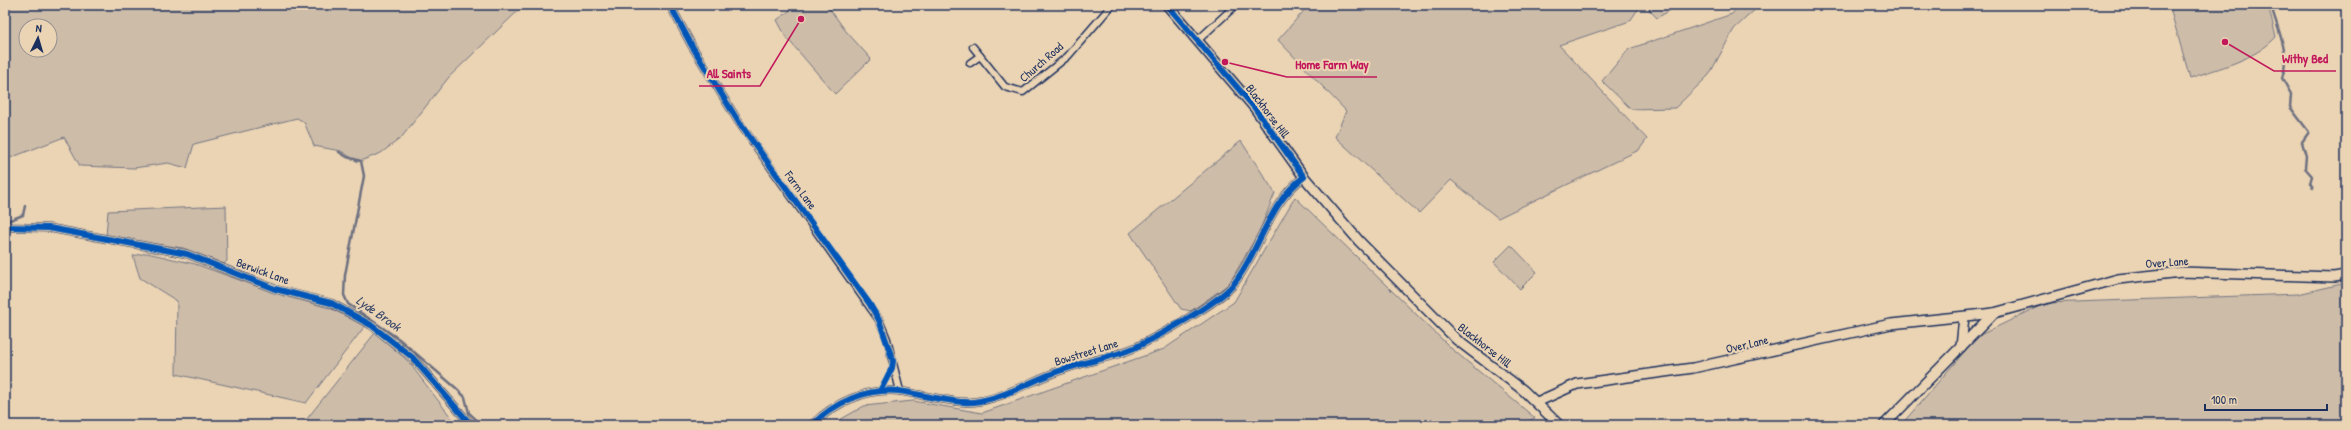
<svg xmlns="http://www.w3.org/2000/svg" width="2351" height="430" font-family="'Patrick Hand',sans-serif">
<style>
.green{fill:#cdbca8;stroke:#747683;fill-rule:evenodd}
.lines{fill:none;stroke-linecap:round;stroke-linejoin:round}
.stream{stroke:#6d7080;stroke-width:2.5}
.street-casing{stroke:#1b2f5e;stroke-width:9}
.secondary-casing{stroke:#1b2f5e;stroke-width:12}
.street{stroke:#ebd4b4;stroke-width:6}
.secondary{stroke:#ebd4b4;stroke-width:9}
.cycleway-casing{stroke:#ebd4b4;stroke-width:8}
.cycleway{stroke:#0057b8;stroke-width:6}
.labels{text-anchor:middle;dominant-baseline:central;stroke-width:4;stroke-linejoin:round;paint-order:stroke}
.street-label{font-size:12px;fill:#1b2f5e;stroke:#ebd4b4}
.water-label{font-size:13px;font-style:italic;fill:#364569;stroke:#ebd4b4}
.leader{fill:none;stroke:#c2185b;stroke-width:1.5}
.callout-dot{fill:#c2185b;stroke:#ebd4b4;stroke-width:1.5}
.callout-label{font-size:13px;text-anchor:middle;font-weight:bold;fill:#c2185b;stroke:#ebd4b4;stroke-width:4;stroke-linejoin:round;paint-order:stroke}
</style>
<rect width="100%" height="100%" fill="#ebd4b4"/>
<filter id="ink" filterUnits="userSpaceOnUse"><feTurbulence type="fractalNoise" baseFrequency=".025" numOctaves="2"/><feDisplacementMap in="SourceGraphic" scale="8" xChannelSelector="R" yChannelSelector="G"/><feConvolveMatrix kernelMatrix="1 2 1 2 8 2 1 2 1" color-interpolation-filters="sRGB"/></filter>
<g filter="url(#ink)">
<!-- green -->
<g class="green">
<path d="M5,5H524L449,77L401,138L381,153L358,162L341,151L314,146L304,122L297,118L194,144L187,168L168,163L134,168L80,166L64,137L5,160ZM26,26H50V50H26Z"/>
<path d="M797,5H827L845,30L871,59L835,94L786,37L777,20Z"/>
<path d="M1309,5H1634L1638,9L1630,21L1559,45L1647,139L1639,150L1498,218L1451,180L1419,213L1335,137L1346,111L1278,40Z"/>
<path d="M1649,5H1679L1657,18L1649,10Z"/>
<path d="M1740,5H1760L1734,29L1709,75L1675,108L1631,109L1602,81L1629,49L1732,14Z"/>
<path d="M2169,5H2268L2276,37C2255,60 2219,68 2190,78Z"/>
<path d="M1241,141L1275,193L1259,232L1229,284L1191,311L1181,309L1130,233Z"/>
<path d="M1295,197L1452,349L1535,418L1519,425H831L864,406L913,401L982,413L1164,349L1234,302Z"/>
<path d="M226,206L227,261L224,264L183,248L106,237L108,211Z"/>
<path d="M1511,245L1537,272L1520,289L1494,262Z"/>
<path d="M147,253L195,264L284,296L330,308L365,326L306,403L176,374L177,301L140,278L133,256Z"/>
<path d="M2346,283V425H1901L1978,336L2046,303L2298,294Z"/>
<path d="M375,333L407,360L457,425H302Z"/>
</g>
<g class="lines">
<!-- stream -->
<g class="stream">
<path d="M2271,5C2277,29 2291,54 2282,78L2291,94L2290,107L2309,132L2302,142L2306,156L2305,168L2312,176L2310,183L2313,188"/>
<path d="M339,152L347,157L361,161L364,176L345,275L344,295L348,304L399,339L456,388L465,397L469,413L482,425"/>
<path d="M5,222L23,215L25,206"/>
</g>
<defs>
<g id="street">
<path d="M670,5L692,46L738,121L879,320L887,339L900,391"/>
<path d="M1197,41L1236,5"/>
<path d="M973,47L1005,87L1023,92L1068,56L1112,5"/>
<path d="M970,63L980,56"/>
<path d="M5,227L49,228L187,254L275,289L331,303L371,325L412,357L471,425"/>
<path d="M812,425C835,402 867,388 899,391C913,393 927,397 941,399C954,401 967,404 980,401C1009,396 1034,379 1062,370C1086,361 1111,358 1134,348C1157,337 1218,303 1233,285C1260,251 1268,203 1304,177"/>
</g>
<g id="secondary">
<path d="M1167,5L1254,107L1304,177L1359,241L1457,340L1523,390L1559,425"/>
<path d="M1961,347L1964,317"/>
<path d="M1537,402L1577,384L1693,368L1891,324L1994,313L2118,279L2182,272L2334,277L2346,275"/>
<path d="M1884,425L1994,313"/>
</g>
</defs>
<!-- street casing -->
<use href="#street" class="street-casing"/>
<!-- secondary casing -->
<use href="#secondary" class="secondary-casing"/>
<!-- street -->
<use href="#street" class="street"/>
<!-- secondary -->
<use href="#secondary" class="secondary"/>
<defs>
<g id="cycleway">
<path d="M670,5L692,46L738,121L869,303L879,320L893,361L892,368L880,391"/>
<path d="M5,227L49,228L187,254L275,289L331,303L371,325L412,357L471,425"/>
<path d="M812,425C835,402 867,388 899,391C913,393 927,397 941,399C954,401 967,404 980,401C1009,396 1034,379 1062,370C1086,361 1111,358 1134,348C1157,337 1218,303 1233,285C1260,251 1268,203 1304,177L1254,107L1167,5"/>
</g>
</defs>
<!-- cycleway casing -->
<use href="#cycleway" class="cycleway-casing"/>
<!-- cycleway -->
<use href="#cycleway" class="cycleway"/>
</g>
</g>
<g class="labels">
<!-- street labels -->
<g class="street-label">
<text transform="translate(1041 62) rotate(-41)">Church Road</text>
<text transform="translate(1268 111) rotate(53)">Blackhorse Hill</text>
<text transform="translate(801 190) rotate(53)">Farm Lane</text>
<text transform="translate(2167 262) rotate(-4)">Over Lane</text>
<text transform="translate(263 271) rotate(20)">Berwick Lane</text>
<text transform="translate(1747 344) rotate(-13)">Over Lane</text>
<text transform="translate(1485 345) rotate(38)">Blackhorse Hill</text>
<text transform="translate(1086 352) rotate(-17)">Bowstreet Lane</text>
</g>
<!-- water labels -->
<g class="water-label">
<text transform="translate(379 313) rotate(35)">Lyde Brook</text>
</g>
</g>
<!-- callouts -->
<path class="leader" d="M2225 42L2274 71H2336M1225 62L1287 77H1377M801 19L760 86H699"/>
<g class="callout-dot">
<circle cx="2225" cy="42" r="4"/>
<circle cx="1225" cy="62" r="4"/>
<circle cx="801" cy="19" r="4"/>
</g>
<g class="callout-label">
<text x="2305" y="63">Withy Bed</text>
<text x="1332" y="69">Home Farm Way</text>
<text x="729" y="78">All Saints</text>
</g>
<!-- margin -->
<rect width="2351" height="430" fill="none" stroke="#ebd4b4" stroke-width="20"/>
<rect x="10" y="10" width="2331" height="410" fill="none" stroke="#1b2f5e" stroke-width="1.5" filter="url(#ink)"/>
<!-- north arrow -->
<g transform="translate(38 38) rotate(5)"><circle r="19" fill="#ebd4b4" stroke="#989292"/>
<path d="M0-3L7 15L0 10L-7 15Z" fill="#1b2f5e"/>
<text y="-6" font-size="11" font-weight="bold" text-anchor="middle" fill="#1b2f5e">N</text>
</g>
<!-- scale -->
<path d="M2205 404v6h122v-6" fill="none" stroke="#1b2f5e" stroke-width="2"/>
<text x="2211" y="404" font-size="12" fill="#1b2f5e" stroke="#ebd4b4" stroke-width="3" paint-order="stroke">100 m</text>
</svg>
